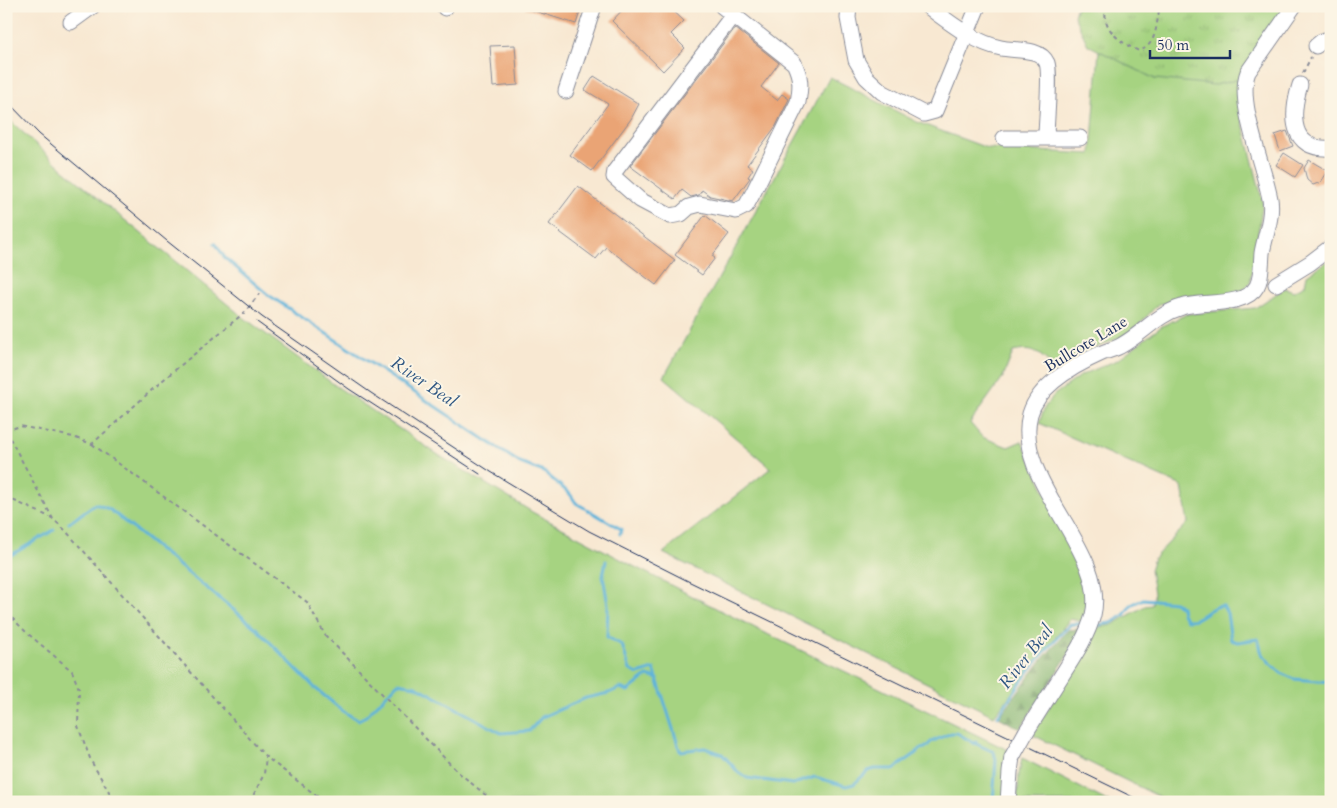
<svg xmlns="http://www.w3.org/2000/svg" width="1337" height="808" font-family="Cardo,serif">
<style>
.green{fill:#a6d381;stroke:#608170}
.forest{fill:url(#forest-firs);stroke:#507266}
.park{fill:url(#park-tufts);stroke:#608170}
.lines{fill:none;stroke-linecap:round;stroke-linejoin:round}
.stream{stroke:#5eb3da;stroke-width:3}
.building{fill:#eaa475}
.minor-casing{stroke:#8a8c98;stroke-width:17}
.path{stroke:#8a8c98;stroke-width:2;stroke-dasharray:4 4;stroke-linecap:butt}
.minor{stroke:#fff;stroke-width:15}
.tram{stroke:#1b2f5e;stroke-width:1}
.minor-bridge-casing{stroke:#8a8c98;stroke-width:17;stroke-linecap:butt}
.minor-bridge{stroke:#fff;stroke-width:15}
.labels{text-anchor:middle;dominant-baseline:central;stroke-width:4;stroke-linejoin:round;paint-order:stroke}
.street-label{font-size:16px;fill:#1b2f5e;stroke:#fcf5e5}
.water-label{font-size:18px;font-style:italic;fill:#2f5783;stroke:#fcf5e5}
</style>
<defs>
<pattern id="forest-firs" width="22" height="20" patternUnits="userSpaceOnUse" patternTransform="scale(1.25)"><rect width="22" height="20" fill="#84b56f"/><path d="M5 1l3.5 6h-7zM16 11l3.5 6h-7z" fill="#6b945e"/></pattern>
<pattern id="park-tufts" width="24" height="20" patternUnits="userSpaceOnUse" patternTransform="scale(1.25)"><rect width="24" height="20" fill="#a6d381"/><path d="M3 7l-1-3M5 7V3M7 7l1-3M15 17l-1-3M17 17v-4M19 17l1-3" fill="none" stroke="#8eb572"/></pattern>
</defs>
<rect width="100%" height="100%" fill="#fcf5e5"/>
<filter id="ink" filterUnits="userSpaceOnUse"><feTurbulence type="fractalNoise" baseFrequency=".02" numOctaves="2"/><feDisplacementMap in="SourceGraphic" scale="10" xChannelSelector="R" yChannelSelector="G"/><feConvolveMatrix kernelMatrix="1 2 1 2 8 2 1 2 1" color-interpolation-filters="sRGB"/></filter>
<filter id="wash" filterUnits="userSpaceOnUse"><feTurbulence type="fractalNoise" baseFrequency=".0096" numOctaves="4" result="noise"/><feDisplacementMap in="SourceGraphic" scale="20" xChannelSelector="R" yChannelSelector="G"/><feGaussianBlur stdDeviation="1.12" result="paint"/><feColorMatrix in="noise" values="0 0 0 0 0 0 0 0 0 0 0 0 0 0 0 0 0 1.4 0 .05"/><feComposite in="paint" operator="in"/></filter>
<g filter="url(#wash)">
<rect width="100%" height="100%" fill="#f8e8d2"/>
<!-- green -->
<g class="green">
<path d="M1099,50L1155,79H1240L1241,115L1263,202L1250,283L1243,290L1234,293L1158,304L1132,333L1077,355L1055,369C1041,354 1034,347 1013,352L1003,377L970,423L982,437L1008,447L1022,441L1089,587L1085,622L1070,619L994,716L663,553L771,468L664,377L830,77L917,122L987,148L1091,154Z"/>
<path d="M6,117L64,170L243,317L336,386L440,456L534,513L637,568L765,633L1008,750L1004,802H6Z"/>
<path d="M1331,259V802H1170L1033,735L1094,628L1112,625L1145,606L1152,605L1154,593L1150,570L1154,558L1188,523L1182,486L1039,423L1045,407L1054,395L1082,375L1117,360L1162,326L1187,314L1255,308L1285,288L1294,291L1305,285L1307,275Z"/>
<path d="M1022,758L1109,802H1017L1019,774Z"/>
</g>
<!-- forest -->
<path class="forest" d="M1081,629L1077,641L1020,729L999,717L1041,661L1068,630Z"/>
<!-- park -->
<path class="park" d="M1077,6H1285L1240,79L1215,85L1155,79L1088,45L1074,16Z"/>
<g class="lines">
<!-- stream -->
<g class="stream">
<path d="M215,243L225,258L267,294L520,463L544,472L570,494L576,503L621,529L620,534"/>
<path d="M69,523L95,504L109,509L256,628L315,688L344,712L358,720L366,716L398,683L416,686L501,733L529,731L542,717L586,698L609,693L620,688L628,691L647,676L658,679"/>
<path d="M6,558L54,530"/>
<path d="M606,561L603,576L608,605L607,637L622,645L630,670L638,674L654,669L680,751L705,748L722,754L738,772L747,778L793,784L815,777L846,786L854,784L868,771L875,769H894L914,755L920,749L925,748L931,742L951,733H957L974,743L976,742"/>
<path d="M1098,625L1111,623L1124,615L1131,605L1143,599L1175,602L1181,607L1182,614L1187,620C1202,621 1209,605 1223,606L1227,613L1231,640L1238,642L1258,639L1262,654L1271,664L1281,673L1294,679L1331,682"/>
<path d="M998,716C1019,683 1043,650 1071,624H1079"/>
<path d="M974,743L994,752L996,760L993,802"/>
</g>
</g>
<g id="blocks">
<!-- building -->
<g class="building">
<path d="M526,6H582L576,24L525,8Z"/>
<path d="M626,6H645L651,12L656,6H668L684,21L671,34L685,48L663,71L612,21Z"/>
<path d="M735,28L779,63L761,87L777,100L782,94L789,99L776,126L747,165L753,169L748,177L750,178L733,201L710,196L702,190L699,195L691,197L682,190L675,199L630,166Z"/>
<path d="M515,45L518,85L493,87L490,46Z"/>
<path d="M594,76L639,104L631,119L592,171L570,155L608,104L585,90Z"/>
<path d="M1287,131L1293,146L1280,151L1275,135Z"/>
<path d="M1284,153L1303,165L1295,177L1276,165Z"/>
<path d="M1309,160L1328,171L1321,182L1313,185L1307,180L1304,168Z"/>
<path d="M578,186L675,260L656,285L606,247L596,259L549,224Z"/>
<path d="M705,215L729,234L712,256L715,258L702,275L675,255Z"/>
</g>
</g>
</g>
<g filter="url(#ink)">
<use href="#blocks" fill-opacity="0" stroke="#8a8c98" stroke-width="1"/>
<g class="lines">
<defs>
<g id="minor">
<path d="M722,6L794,63C801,77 801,86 798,102L753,193L746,206L736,211L700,204L689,207L681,214L670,216L640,200L614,177L615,171L733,15"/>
<path d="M849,6L848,18L856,60L866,77L882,92L924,114L935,111L978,6"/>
<path d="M927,6C949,22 973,42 1001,48C1014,51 1040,47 1047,63C1051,74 1046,123 1046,137"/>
<path d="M445,8L446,6"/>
<path d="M71,22L93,6"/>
<path d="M1316,46L1322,41L1331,38"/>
<path d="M1300,85C1291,114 1289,151 1331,148"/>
<path d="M566,91L594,6"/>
<path d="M1004,138H1080"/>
<path d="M1276,284L1310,263L1331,247"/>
<path d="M1026,732C1038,713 1050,694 1062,675C1074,656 1087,637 1093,615C1109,551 1012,481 1030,414C1039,384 1075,365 1102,353C1109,350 1116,349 1122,345C1143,333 1158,314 1182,307C1202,300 1245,308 1257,286C1262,277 1261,263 1262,253C1265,236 1273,216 1270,199C1264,166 1236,101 1248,72L1294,6"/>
<path d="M1008,802L1010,772L1012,757"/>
</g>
</defs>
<!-- minor casing -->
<use href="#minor" class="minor-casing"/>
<!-- path -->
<g class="path">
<path d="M1107,6C1099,28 1122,44 1139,51C1158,45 1156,22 1160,6"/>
<path d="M1303,73L1311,57"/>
<path d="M6,431L53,519L65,530L266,757L325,802"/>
<path d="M6,431L20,426L73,437L92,444L163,380L245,312L259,294"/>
<path d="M92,444L307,602L325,635L458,772L494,802"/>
<path d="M6,497L52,518"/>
<path d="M6,612L26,632L72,671L79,689L78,726L91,761L115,802"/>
<path d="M250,802L264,774L266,757"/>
</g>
<!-- minor -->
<use href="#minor" class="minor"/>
<!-- tram -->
<g class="tram">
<path d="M6,100L39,134L167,241L262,317L371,393L491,472L589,531L688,581L1143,802"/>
<path d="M257,322L349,389L480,474"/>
</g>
<defs>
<path id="minor-bridge" d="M1012,757L1026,732"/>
</defs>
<!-- minor-bridge casing -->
<use href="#minor-bridge" class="minor-bridge-casing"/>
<!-- minor-bridge -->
<use href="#minor-bridge" class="minor-bridge"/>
</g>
</g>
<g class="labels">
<!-- street labels -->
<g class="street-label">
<text transform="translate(1086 344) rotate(-31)">Bullcote Lane</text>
</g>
<!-- water labels -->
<g class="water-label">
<text transform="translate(424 382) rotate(34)">River Beal</text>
<text transform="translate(1026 657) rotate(-52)">River Beal</text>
</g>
</g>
<!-- margin -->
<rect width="1337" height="808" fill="none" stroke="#fcf5e5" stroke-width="25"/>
<!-- scale -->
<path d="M1150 50v8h80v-8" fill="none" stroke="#1b2f5e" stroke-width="2.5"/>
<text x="1157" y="50" font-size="15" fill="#1b2f5e" stroke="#fcf5e5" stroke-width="4" paint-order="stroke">50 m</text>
</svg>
